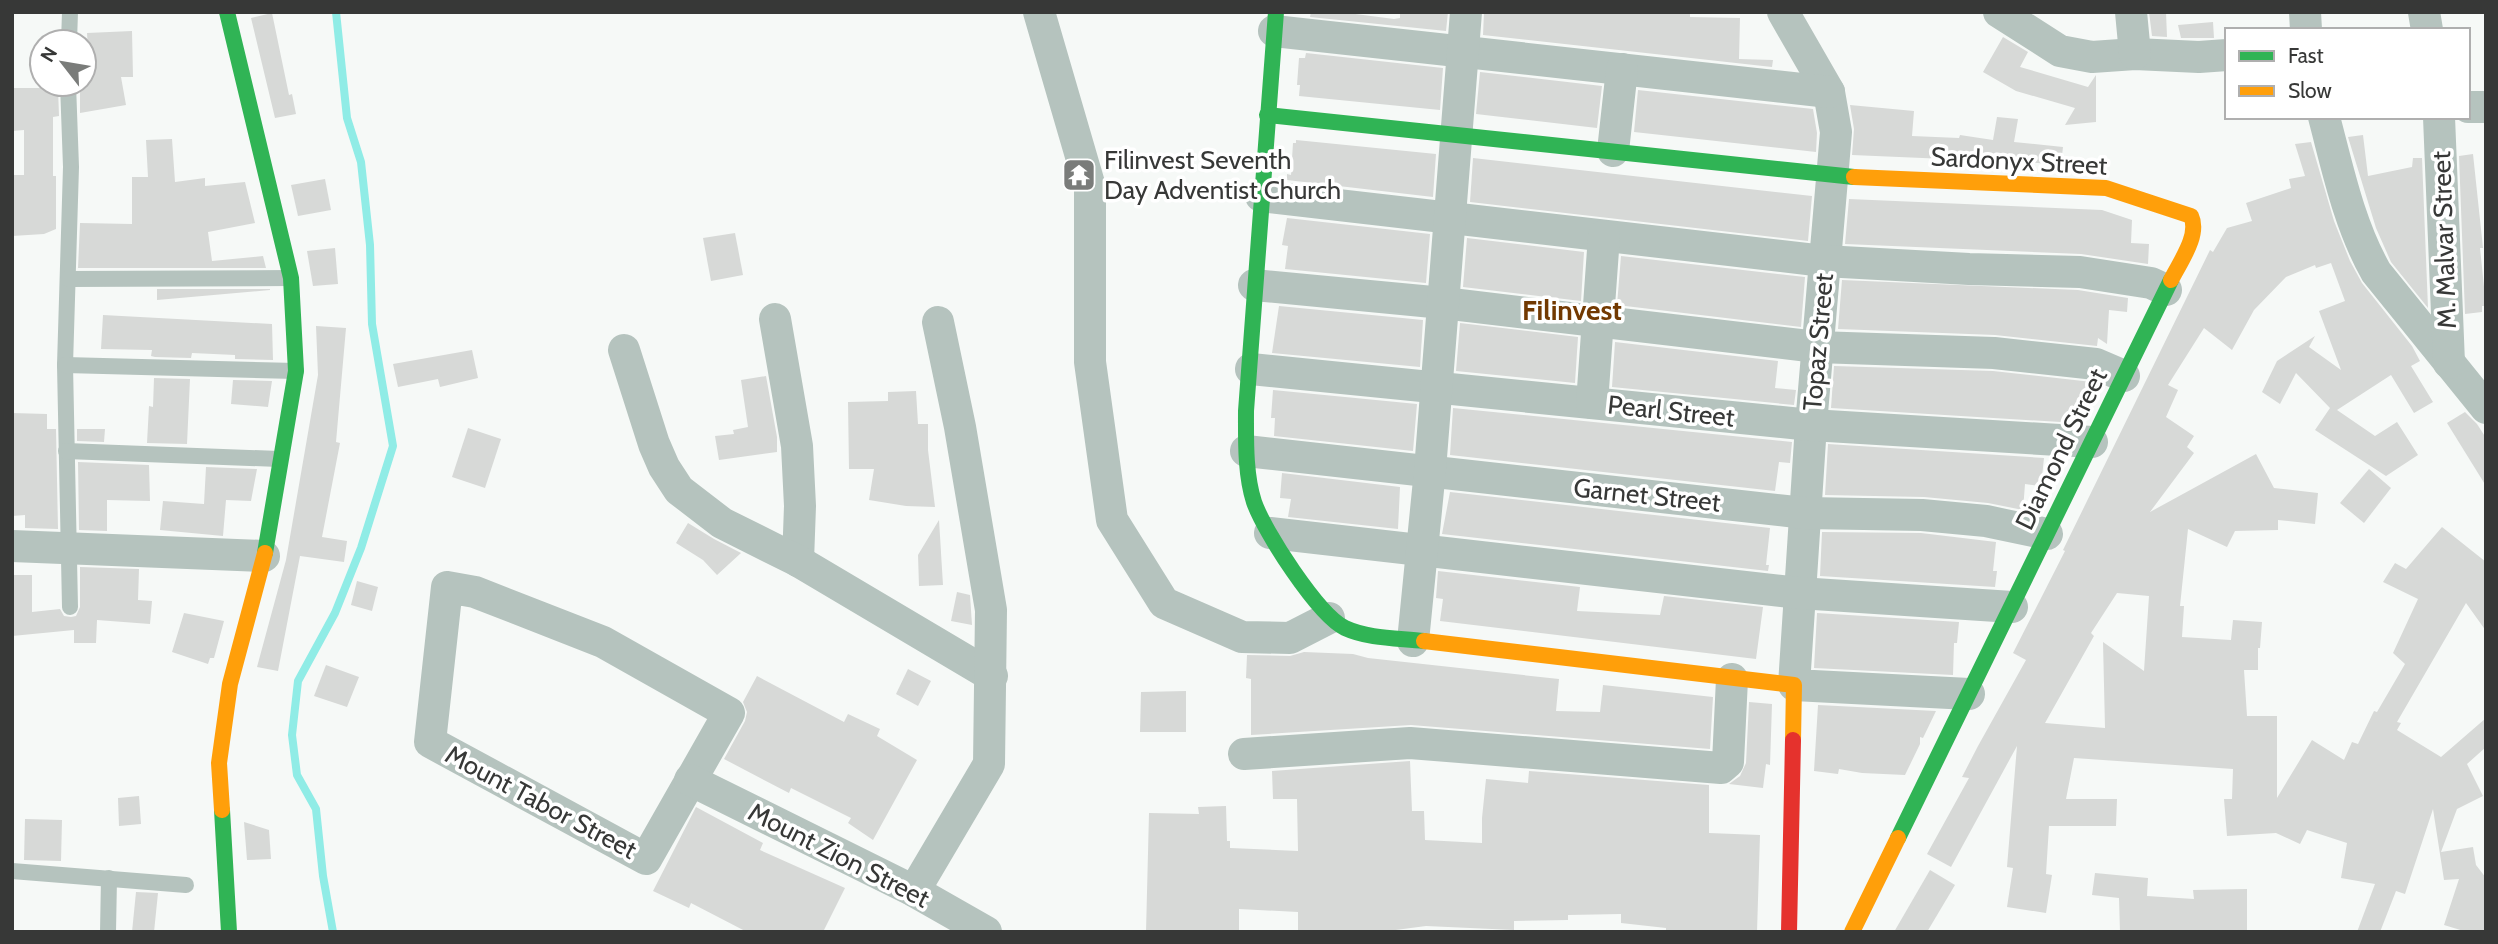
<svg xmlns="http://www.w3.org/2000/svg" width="2498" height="944" font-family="Cabin,sans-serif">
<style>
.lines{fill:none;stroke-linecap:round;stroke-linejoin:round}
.stream{stroke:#90ece6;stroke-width:8}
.building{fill:#d7d9d7;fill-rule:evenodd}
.lane{stroke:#b5c3be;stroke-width:16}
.street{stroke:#b5c3be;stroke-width:32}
.fast{stroke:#30b455;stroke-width:16}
.slow{stroke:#ff9f0a;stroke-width:16}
.jam{stroke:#e5322d;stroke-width:16}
.labels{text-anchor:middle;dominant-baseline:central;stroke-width:7;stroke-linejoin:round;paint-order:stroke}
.poi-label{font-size:26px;fill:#373837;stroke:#fff;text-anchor:start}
.street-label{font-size:26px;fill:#373837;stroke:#fff}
.neighbourhood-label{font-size:28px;font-weight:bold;fill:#723901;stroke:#fff}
</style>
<rect width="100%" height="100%" fill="#f6f9f7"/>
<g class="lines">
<!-- stream -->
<path class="stream" d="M333,932L323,876L316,809L297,775L292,735L298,681L335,613L361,548L393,446L372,324L370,245L361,162L347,118L336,12"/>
</g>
<!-- building -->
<g class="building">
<path d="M1311,12H1340L1394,19L1400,18V12H1448L1446,31L1310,17Z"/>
<path d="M1484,12H1690V17L1740,18L1739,59L1773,60L1772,67L1483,35Z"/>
<path d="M2149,12H2166L2167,37L2152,36Z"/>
<path d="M272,13L289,95L292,94L296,114L275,118L251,18Z"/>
<path d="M2213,22L2214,38H2181L2178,25Z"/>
<path d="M132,31L133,77H121L126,105L80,113V84H90L87,33Z"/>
<path d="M2003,37L2028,52L2020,67L2088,87L2096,75V122L2065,125L2075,108L2016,91L1983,72Z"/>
<path d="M1306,53L1443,68L1440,110L1299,96L1300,85H1297L1299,58H1305Z"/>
<path d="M1480,72L1602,86L1597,128L1476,114Z"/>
<path d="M12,88H58L59,116L53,117V176H56V229L44,234L12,236V175H24V130L12,131Z"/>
<path d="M1638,90L1813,109L1817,133L1816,152L1634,132Z"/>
<path d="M1850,105L1914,111L1912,136L1959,138L1960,135L1993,140L1997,117L2018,119L2014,142L2063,147L2061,164L1852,155L1854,129Z"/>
<path d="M2363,135L2368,176L2412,167L2413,158H2422L2428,308L2391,262L2376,228L2348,137Z"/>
<path d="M172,139L175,182L205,178V186L245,182L255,223L208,232L212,261L263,256L266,268H78L80,223L132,224V177H148L146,140Z"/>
<path d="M1296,140L1436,154L1433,197L1287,180V174L1291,175L1293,143H1296Z"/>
<path d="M2311,142L2334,221L2350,261L2362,283L2412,346L2420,361L2411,366L2433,402L2414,413L2391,375L2337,410L2375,436L2397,422L2418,455L2386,476L2315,430L2330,408L2296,373L2280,404L2262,392L2277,361L2315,336L2309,347L2341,370L2319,311L2345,301L2331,263L2316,268L2315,265L2286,277L2254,310L2232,350L2204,328L2168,385L2178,390L2166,417L2194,436L2187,447L2194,453L2150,512L2256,454L2274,488L2318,493L2315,524L2278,520V530L2235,531L2227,547L2188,529L2180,606H2184L2182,637L2231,640L2233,620L2262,622L2260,648H2258V670H2244L2247,716H2277V798L2312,740L2344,760L2352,742L2358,744L2374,711L2377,712L2405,664L2393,653L2418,599L2383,582L2395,563L2406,569L2442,527L2486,562V631L2466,603L2397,722L2401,723L2397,730L2441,757L2486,718V747L2467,764L2483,796L2457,809L2441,852L2473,847L2476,865L2486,878V932H2467L2444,925L2459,879L2444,880L2433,809L2405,894L2396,891L2380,932H2357L2375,884L2341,878L2347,843L2307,830L2300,844L2276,833L2227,836L2224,799H2232L2233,769L2074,758L2066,799H2117L2116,826H2049L2046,874L2052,875L2046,913L2007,907L2013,868L2007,867L2017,746L1951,867L1927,854L1969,778L1962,777L1978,746L2026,660L2013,653L2065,551L2063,550L2210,250L2213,252L2227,228L2252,221L2246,203L2291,188L2289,179L2305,176L2295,144ZM2117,593L2149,596L2144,671L2103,642L2105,728L2045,723L2094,636L2091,633Z"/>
<path d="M2473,154L2483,248H2480L2486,306H2482V312L2465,314L2459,156Z"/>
<path d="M1473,158L1812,196L1808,241L1470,202Z"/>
<path d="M325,179L331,210L298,216L291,185Z"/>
<path d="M1849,199L2102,210L2132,220L2131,243L2149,244L2148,264L2081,254L1845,244Z"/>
<path d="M1287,218L1430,234L1426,283L1285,269L1288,246L1282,245Z"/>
<path d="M735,233L743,275L711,281L703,238Z"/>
<path d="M1467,238L1584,252L1581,301L1463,287Z"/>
<path d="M335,248L338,284L313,286L307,251Z"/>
<path d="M1621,256L1805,277L1801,327L1617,305Z"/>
<path d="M1842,280L2078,290L2128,298L2127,312L2109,310L2107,344L2098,338L2097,346L1995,335L1838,329Z"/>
<path d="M157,289H270V290L157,300Z"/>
<path d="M1279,306L1423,320L1420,367L1272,353Z"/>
<path d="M103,315L272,324L273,360L235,359V355L192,353L191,358L155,357L151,356L152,350L101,349Z"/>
<path d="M1460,323L1578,337L1575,383L1456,371Z"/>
<path d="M316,326L346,328L336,442L340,443L322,537L347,541L344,562L300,556L278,671L257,667L286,560L318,375Z"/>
<path d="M1615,342L1778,361L1775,388L1796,390L1794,405L1612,387Z"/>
<path d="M472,350L478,378L440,387L438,379L398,387L393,364Z"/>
<path d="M1834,366L1993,371L2092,382L2090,395L2077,423L1831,408Z"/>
<path d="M766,376L777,437V452L719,460L715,436L734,434L733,430L748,427L741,380Z"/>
<path d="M154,378L190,379L187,444L147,443L149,406L153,407Z"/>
<path d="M233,380L272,381L268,407L231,404Z"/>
<path d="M1273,390L1417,404L1413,451L1274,436L1275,418H1271Z"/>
<path d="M916,391L918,424H928V450L935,507L906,506L869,500L874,469H849L848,402L888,401V392Z"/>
<path d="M1453,408L1792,442L1790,463L1779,462L1775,491L1450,455Z"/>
<path d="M2465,412L2477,424L2486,438V486L2447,423Z"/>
<path d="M12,413L47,414V429H56L58,529L25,528V515L12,516Z"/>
<path d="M468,428L501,439L485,488L452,477Z"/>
<path d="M77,429H105L104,442L77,441Z"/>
<path d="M1828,444L2044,458L2041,486L2025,484L2023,510L1988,503L1924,497L1825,495Z"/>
<path d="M78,462L149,465L150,501L107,500V531L79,530Z"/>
<path d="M206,467L257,469L251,501L226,500L223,536L160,530L163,501L204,504Z"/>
<path d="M2369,469L2391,488L2364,523L2340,503Z"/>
<path d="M1282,473L1400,487L1398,529L1288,517L1291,499L1280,498Z"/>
<path d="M1450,492L1770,528L1766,565H1769L1768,571L1442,534Z"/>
<path d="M939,520L943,585L919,586L918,555Z"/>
<path d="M688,523L714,539L741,553L717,575L703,560L676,543Z"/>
<path d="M1822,532L1921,533L1996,542L1993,571H1997L1995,587L1820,576Z"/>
<path d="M80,567L139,569L138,600L152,601L150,624L97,620L96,643H74V630L12,636V575H32V612L60,609L64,616L71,617L76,616L80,607Z"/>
<path d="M1438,571L1580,587L1577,611L1660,615L1664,596L1763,607L1756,659L1440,621L1443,599L1436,598Z"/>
<path d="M357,581L378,587L372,611L351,605Z"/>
<path d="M957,592L970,595L972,625L951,621Z"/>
<path d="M184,613L224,621L214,658H210L208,664L172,652Z"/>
<path d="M1817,613L1959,622L1957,643H1954L1953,675L1814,668Z"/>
<path d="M1304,652L1353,654L1368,658L1559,679L1556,711L1600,712L1603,685L1713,697L1710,749L1411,725L1251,735V679L1246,678L1247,655L1290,656Z"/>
<path d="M326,665L359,677L347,707L314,696Z"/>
<path d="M908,669L931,681L918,706L896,694Z"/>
<path d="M757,676L844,722L848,714L880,729L877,736L917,760L873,840L848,823L851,818L791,788L789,793L724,759L745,721L747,712L743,702Z"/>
<path d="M1186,691V732H1140L1141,692Z"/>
<path d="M1749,702L1772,704L1770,765L1766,764L1763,788L1729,784L1740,776L1746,763Z"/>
<path d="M1818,705L1936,711L1923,738L1920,737V744L1905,775L1862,773L1839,769L1838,774L1814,771Z"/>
<path d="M1410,761L1412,811H1424L1425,840L1482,843V818L1486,779L1528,783L1529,771L1709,785V833L1760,835L1757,932H1666V928L1621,923V914L1568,915V920L1514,921V930L1426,926L1388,931L1298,932V912L1239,909V932H1146L1149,813L1199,814L1198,807L1226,806L1227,841H1230V848L1298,851L1297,799H1273L1272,771Z"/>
<path d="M139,796L141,824L119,826L118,798Z"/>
<path d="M696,807L763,843L760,850L845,888L823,932H747L691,903L689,908L653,891Z"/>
<path d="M25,819L62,820L61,861L24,860Z"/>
<path d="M244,822L269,830L271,859L247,860Z"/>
<path d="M1930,870L1955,885L1927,932H1894Z"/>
<path d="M2095,873L2148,878L2147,896L2194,899L2193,890L2247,889V932H2120L2119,898L2092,895Z"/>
<path d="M136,892L158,893L154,932H132Z"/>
</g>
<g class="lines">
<!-- lane -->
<g class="lane">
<path d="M69,42L70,12"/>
<path d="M68,84L71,167L65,365L70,607"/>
<path d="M68,279L290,278"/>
<path d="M65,365L296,371"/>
<path d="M66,451L279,459"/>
<path d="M12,871L186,885"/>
<path d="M108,932L109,878"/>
</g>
<!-- street -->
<g class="street">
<path d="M1039,12L1090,187V362L1112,520L1164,603L1242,637L1290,638L1329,618"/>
<path d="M1783,12L1829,92L1836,132L1811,425L1794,685L1969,694"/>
<path d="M1999,12L2060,51L2092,57L2135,54L2199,57L2227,55"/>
<path d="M2131,12L2135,54"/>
<path d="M2305,12L2306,30"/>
<path d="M2424,12L2427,30"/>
<path d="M1274,31L1829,92"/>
<path d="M2468,107H2486"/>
<path d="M2324,117C2338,170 2349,224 2376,272L2486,408"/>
<path d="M2439,117L2449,363"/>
<path d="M1613,151L1622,69"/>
<path d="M1261,196L1824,261L1969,269L2080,272L2151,283L2166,290"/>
<path d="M1254,285L1443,303L1817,347L1994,353L2096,364L2124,376"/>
<path d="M775,319L797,446L800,506L798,561"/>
<path d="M624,350L654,444L664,467L679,490L722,523L798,561L992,676"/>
<path d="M1251,369L1811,425L2092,442"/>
<path d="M1592,403L1604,236"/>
<path d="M1246,451L1805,513L1922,515L1986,521L2047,534"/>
<path d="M1270,533L1799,593L2012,607"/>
<path d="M12,546L264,556"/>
<path d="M447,587L475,592L603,642L729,713L646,859L430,742Z"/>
<path d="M1413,641L1430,470L1466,12"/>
<path d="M1244,754L1410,743L1721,768L1728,762L1732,679"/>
<path d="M690,780L914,891L986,932"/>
<path d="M914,891L989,764L991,610L960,427L938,322"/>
</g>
<!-- fast -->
<g class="fast">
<path d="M227,12L291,278L296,371L265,553"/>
<path d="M1276,12L1246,411C1246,440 1245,474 1254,502C1264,531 1318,615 1345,628C1369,639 1398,638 1424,641"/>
<path d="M1267,115L1854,177"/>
<path d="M222,810L229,932"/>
<path d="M1898,838L2171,280"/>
</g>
<!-- slow -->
<g class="slow">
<path d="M1854,177L2106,188L2191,216C2200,235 2180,262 2171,280"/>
<path d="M1424,641L1794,685L1793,740"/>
<path d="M222,810L219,763L230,684L265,553"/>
<path d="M1852,932L1898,838"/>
</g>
<!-- jam -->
<path class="jam" d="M1789,932L1793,740"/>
</g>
<!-- icons -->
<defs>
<symbol id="temple-square" viewBox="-11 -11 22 22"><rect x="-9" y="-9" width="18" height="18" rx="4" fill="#7a7c7a" stroke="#fff"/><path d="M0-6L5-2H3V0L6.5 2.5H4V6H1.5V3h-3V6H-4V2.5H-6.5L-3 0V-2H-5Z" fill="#fff"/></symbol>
</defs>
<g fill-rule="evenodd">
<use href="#temple-square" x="1060" y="156" width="38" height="38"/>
</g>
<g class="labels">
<!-- poi labels -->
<g class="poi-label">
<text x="1104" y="160">Filinvest Seventh<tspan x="1104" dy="30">Day Adventist Church</tspan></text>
</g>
<!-- street labels -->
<g class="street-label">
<text transform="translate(2019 161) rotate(3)">Sardonyx Street</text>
<text transform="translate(2444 240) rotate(-92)">M. Malvar Street</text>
<text transform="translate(1818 342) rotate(-85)">Topaz Street</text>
<text transform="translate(1671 411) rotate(6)">Pearl Street</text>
<text transform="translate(2061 449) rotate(-64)">Diamond Street</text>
<text transform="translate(1647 495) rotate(6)">Garnet Street</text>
<text transform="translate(541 802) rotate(28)">Mount Tabor Street</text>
<text transform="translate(839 855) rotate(27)">Mount Zion Street</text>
</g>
<!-- neighbourhood labels -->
<g class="neighbourhood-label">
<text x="1572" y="310">Filinvest</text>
</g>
</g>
<!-- border -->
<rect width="2498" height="944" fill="none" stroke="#373837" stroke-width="28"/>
<!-- legend -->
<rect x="2225" y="28" width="245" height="91" fill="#ffffff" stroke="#afafaf" stroke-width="2"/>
<rect x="2239" y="51" width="35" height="10" fill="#30b455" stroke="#afafaf" stroke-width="2"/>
<text x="2288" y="63" font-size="21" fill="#373837">Fast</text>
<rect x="2239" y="86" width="35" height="10" fill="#ff9f0a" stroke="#afafaf" stroke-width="2"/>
<text x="2288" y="98" font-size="21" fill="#373837">Slow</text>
<!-- north arrow -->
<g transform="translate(63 63) rotate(301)"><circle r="33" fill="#ffffff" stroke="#afafaf" stroke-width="2"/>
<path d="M0-5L12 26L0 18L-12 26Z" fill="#7a7c7a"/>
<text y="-10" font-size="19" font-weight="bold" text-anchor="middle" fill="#373837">N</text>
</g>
</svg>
